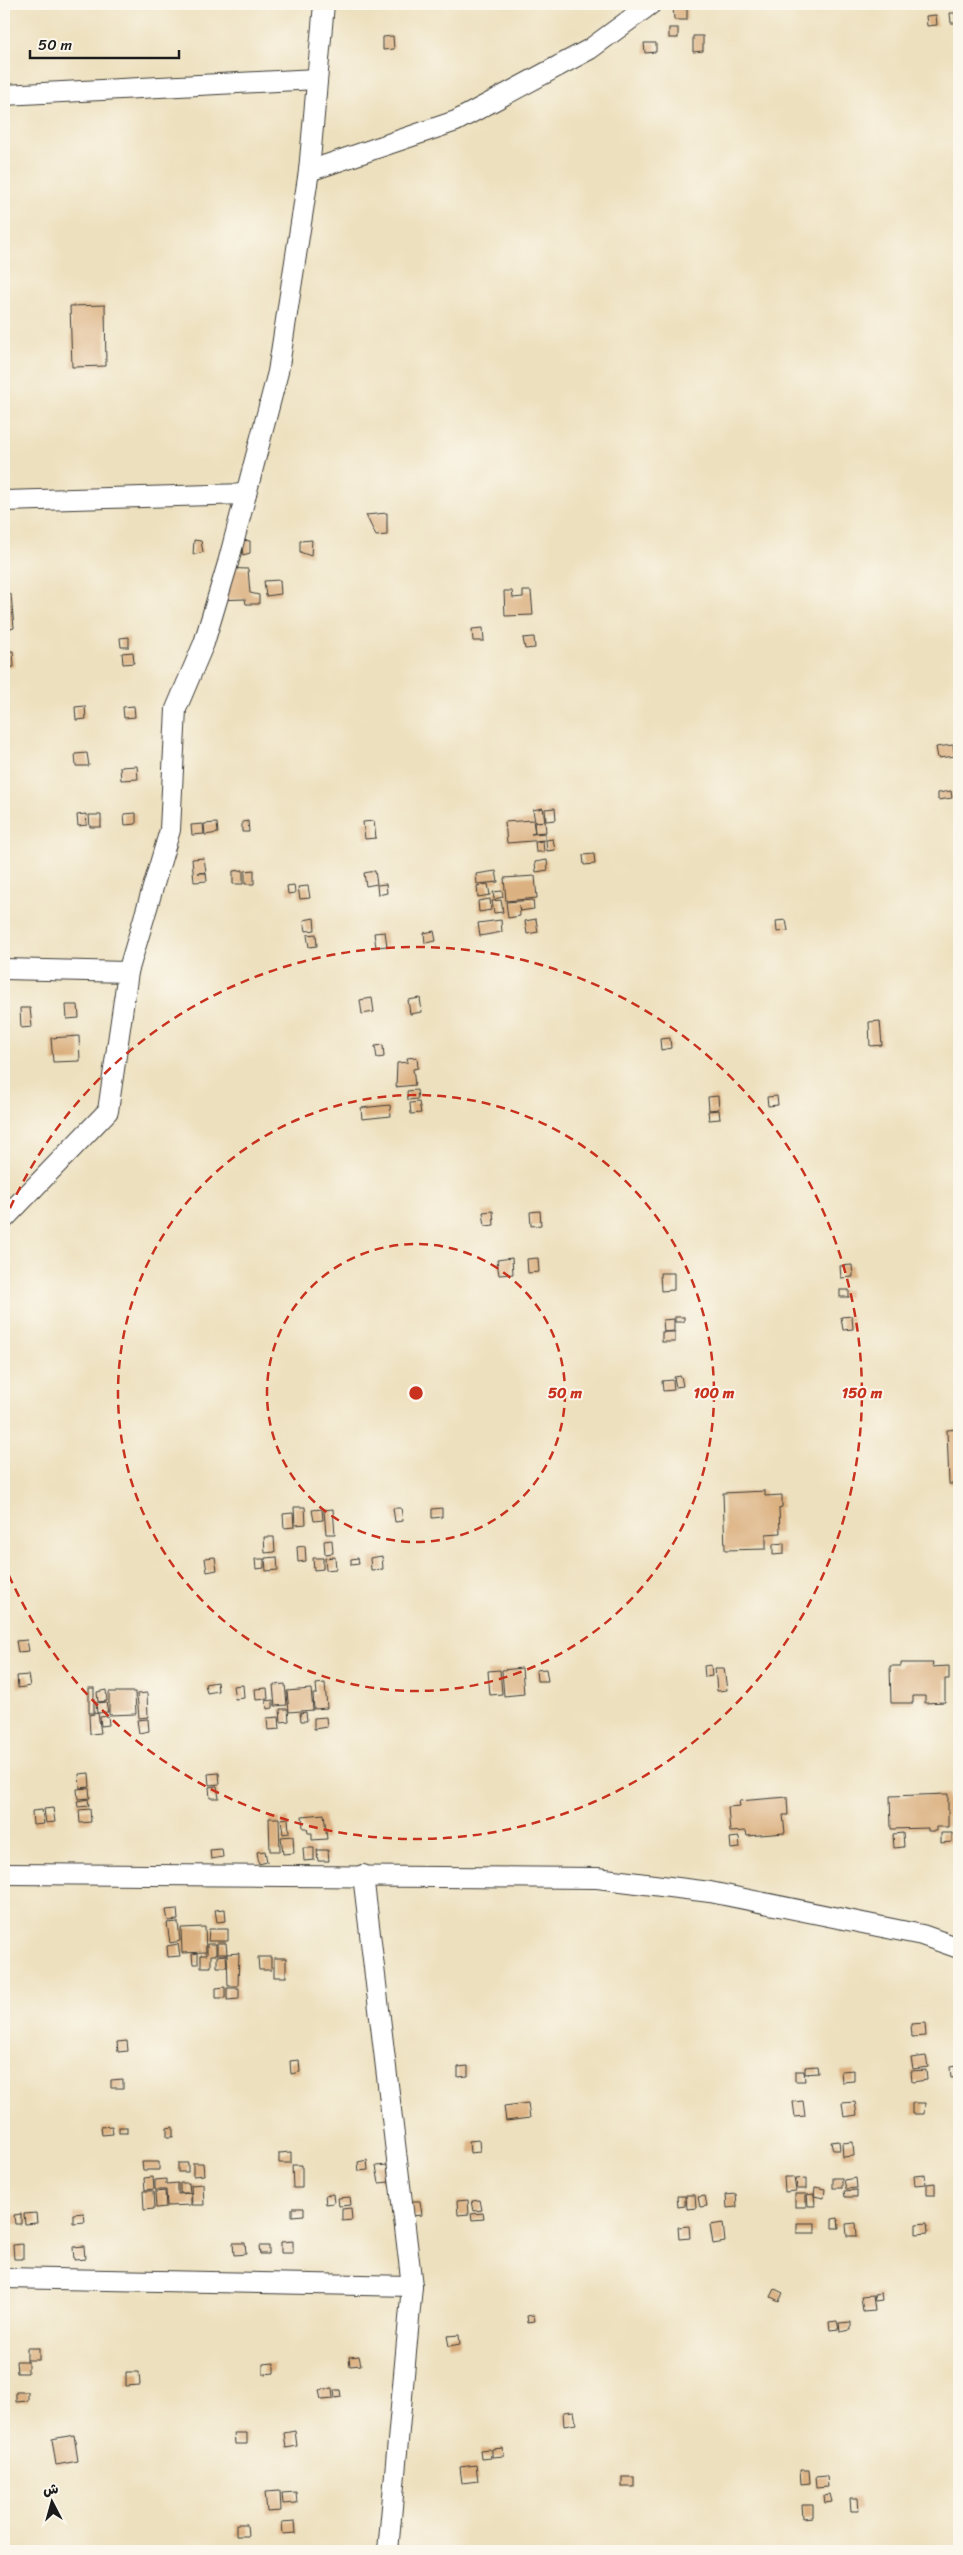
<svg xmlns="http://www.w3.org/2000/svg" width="963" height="2555" font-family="Sriracha,'Playpen Sans Arabic',sans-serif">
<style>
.building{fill:#dcb181}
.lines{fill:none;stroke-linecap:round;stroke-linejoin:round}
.street-casing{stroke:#3b3934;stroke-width:22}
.street{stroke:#fff;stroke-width:20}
.ring{fill:none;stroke:#c8321e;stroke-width:2.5;stroke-dasharray:9 6}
.centre{fill:#c8321e;stroke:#fbf7ec;stroke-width:2.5}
.ring-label{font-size:15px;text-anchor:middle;font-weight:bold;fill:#c8321e;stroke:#fbf7ec;stroke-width:4;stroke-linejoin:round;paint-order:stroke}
</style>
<rect width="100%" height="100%" fill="#fbf7ec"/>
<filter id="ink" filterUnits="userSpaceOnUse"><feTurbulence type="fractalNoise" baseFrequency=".02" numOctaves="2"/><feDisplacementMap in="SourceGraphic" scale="10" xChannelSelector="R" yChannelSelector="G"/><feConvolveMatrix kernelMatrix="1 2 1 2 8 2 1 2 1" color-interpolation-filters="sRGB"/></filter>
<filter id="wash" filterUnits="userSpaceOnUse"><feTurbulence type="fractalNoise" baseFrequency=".0096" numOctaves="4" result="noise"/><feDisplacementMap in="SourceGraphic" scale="20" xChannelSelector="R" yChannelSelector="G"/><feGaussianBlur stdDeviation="1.12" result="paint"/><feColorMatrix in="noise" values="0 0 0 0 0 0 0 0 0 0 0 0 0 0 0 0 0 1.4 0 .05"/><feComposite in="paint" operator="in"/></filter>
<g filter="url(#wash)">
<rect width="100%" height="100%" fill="#ede0be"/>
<g id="blocks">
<!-- building -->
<g class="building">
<path d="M673,4H695V7L687,8V20H674Z"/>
<path d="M950,13H959V23H951Z"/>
<path d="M936,15L937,25L927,26L926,16Z"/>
<rect x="669" y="28" width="9" height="10"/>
<path d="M393,36L394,49L383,50V37Z"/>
<path d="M693,36H703V51L693,52Z"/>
<path d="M644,43H656V52L645,53Z"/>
<path d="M105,305L106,366L72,367L70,306Z"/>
<path d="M387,513V535L376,536L366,515Z"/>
<path d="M194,540L201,541L203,552L193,555Z"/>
<path d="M241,540L250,541V553L243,555Z"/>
<path d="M312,540L311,556L300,552V541Z"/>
<path d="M221,568L248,569L250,593L259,595V604H246L245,599L217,600Z"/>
<path d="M280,580L281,594L266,596L264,581Z"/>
<path d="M504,591H512L513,598L523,597V591H531L533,615L505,616Z"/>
<path d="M4,592L11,594L14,628L4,630Z"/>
<path d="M483,628L484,641H473L472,629Z"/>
<path d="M129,637V647H121L120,638Z"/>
<path d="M534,637L535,648L525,649L523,638Z"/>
<path d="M4,651H13L14,667L4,668Z"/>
<path d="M133,652L134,663L123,664L122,653Z"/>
<path d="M85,706L86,719L76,720L75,707Z"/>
<path d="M134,706L135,717L124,718L123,707Z"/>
<path d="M953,745L955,756L938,758L936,747Z"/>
<path d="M87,753L89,766H76L75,754Z"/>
<path d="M137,766L138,779L121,780L120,767Z"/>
<path d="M951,791L952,798L938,800V793Z"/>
<path d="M543,808L545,821L535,822L533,810Z"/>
<path d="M555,808L556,820L546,821L545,809Z"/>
<path d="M136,813V824L125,825L124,814Z"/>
<path d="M86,814L87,825L78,826L77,815Z"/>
<path d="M89,815H101V827H90Z"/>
<path d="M533,820L535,833L531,834L545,833V840L507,843L505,822Z"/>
<path d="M248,821L249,832H242V822Z"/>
<path d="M374,821L376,838L365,839L363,822Z"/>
<path d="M545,821L546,832L535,833L534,823Z"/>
<path d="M217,823L218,833L205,835L204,824Z"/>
<path d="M203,824L204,834L192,835L191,825Z"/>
<path d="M553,839L555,850L547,851L546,840Z"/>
<path d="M543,841L544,852H536L535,842Z"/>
<path d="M594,854L595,864L584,865L583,855Z"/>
<path d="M204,858L206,872L198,873H206L207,881L194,882L192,859Z"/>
<path d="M547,860L548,870L536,872L535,862Z"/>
<path d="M243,870V884H233V871Z"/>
<path d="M254,870V884H245V871Z"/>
<path d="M375,871L377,884L366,886L364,873Z"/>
<path d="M496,871L498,882L477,884L476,874Z"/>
<path d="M535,876L537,898L506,901L504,878Z"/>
<path d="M386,884L387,893L378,895L377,885Z"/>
<path d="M488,884L490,895L478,897L477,886Z"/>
<path d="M294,885L295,893L288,894L287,886Z"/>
<path d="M308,886L310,898L300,899L298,887Z"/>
<path d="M502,891L503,897L494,899L493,892Z"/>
<path d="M490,899L491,910L479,912L478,901Z"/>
<path d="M501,900L503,912L494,913L492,901Z"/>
<path d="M533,900L534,909L520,911L519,905L520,916L508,918L506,902Z"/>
<path d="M314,918L315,930L306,931L304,920Z"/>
<path d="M536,919L538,932L527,934L525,921Z"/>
<path d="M501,920L502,932L480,936L478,923Z"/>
<path d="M786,920L788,931L777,932L776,921Z"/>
<path d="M434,931L436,941L425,943L424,933Z"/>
<path d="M385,932L387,946L376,947L374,933Z"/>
<path d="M316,934L317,946L309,947L307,935Z"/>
<path d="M372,998L374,1012L362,1014L360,1000Z"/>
<path d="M420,998L422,1012L410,1014L408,1000Z"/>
<path d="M66,1005H78L79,1018L67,1019Z"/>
<path d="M20,1008H30L32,1027L21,1028Z"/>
<path d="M880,1021L882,1045L870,1046L869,1022Z"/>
<path d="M79,1036L80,1061L53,1062L51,1038Z"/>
<path d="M670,1038L671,1048L661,1050L660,1039Z"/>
<path d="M383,1045L384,1057L377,1058L375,1046Z"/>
<path d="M417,1057L418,1068L413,1069L415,1085L396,1087L397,1063L408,1062L407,1058Z"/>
<path d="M417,1090L418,1099L408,1100L407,1091Z"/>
<path d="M718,1096L719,1109L709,1110L708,1097Z"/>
<path d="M777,1096L778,1105L768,1106L767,1097Z"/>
<path d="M419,1102L421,1113L411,1114L410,1103Z"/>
<path d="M390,1105L391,1116L362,1119L361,1108Z"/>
<path d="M719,1110L720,1119L709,1120L708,1111Z"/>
<path d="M493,1211L494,1225L485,1226L483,1212Z"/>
<path d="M540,1211L541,1225L531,1226L530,1212Z"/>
<path d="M512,1258L513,1274L499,1275L497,1260Z"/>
<path d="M538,1258L539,1272L528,1273L527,1259Z"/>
<path d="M852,1265L853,1277L841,1278L840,1266Z"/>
<path d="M660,1273H674V1290L661,1291Z"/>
<rect x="840" y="1290" width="9" height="7"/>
<path d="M852,1316L853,1329L843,1330L841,1317Z"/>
<rect x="675" y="1317" width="9" height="5"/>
<path d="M674,1319V1331L664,1332L663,1320Z"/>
<rect x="662" y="1332" width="13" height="10"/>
<path d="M681,1376L683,1386L676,1387L674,1377Z"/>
<path d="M673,1380L674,1390L663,1391L662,1381Z"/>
<path d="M959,1429V1484H949L947,1430Z"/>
<path d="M765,1491V1496L782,1495V1507L779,1508L780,1533L766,1534V1549L725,1550L723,1493Z"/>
<path d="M294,1507H305L306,1524L295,1525Z"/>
<path d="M393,1508H401L403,1521L395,1522Z"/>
<path d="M442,1508V1517L432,1518V1509Z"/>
<path d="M322,1509L323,1520L314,1521L312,1510Z"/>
<path d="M333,1509L335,1534H326L324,1510Z"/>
<path d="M293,1513L294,1527L284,1528L283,1514Z"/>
<path d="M264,1537H274L275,1552L265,1553Z"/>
<path d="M332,1540L333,1553L325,1554L324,1541Z"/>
<path d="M784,1543V1554L773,1555V1544Z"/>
<path d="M305,1546L306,1561L298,1562L297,1547Z"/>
<path d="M382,1556L383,1569L371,1570L370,1558Z"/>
<path d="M215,1557L217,1570L207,1572L205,1558Z"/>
<path d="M277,1557L278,1570L266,1571L265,1558Z"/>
<path d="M335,1557L336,1569L326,1570L325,1558Z"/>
<path d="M313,1558H323V1569L314,1570Z"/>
<path d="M358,1558L359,1564L351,1565V1559Z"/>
<path d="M255,1559H264V1568L256,1569Z"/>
<path d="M27,1640L29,1651L18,1652L16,1641Z"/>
<path d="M901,1663H933L932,1667L949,1666V1679H945V1702L925,1703V1696H913V1703H891L890,1666H901Z"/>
<path d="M711,1665L712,1676L705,1677L704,1666Z"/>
<path d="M522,1668L524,1694L504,1696L502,1670Z"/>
<path d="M715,1668H724L727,1690L717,1691Z"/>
<path d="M546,1669L548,1681H537L536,1670Z"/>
<path d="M500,1670L502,1694L490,1695L488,1671Z"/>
<path d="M28,1675L30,1686L18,1688L17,1676Z"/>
<path d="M217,1682L218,1691L207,1693L205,1684Z"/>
<path d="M325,1683L327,1708L314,1709L313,1694H317L316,1684Z"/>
<path d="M285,1684L287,1705L275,1706L273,1685Z"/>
<path d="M243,1685L244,1698L235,1699L233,1686Z"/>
<rect x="89" y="1688" width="5" height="25"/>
<path d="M267,1688L268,1699L256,1700L255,1689Z"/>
<path d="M311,1689L313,1710L289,1712L287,1691Z"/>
<path d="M106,1690L107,1701L98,1702L97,1692Z"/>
<path d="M109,1692H135L136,1714L109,1715Z"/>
<path d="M147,1693L148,1717L139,1718L137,1694Z"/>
<path d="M273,1700V1708L267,1709L266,1701Z"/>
<path d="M106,1702L108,1712L97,1713L96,1703Z"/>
<path d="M280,1709H288L289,1721L281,1722Z"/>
<path d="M306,1712L307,1721H301L300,1713Z"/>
<path d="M98,1713L101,1733L90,1734L89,1715Z"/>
<path d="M108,1716L109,1725L101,1726L100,1717Z"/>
<path d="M279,1717L280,1729L268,1730L267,1718Z"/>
<path d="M326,1717L327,1727L314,1729V1718Z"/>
<path d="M148,1719L149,1731L139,1733L137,1720Z"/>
<path d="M89,1773L90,1787L80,1788L79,1774Z"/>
<path d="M219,1773L220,1784L209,1785L208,1774Z"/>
<path d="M217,1786L219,1798H210L209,1787Z"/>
<path d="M89,1788L90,1798L78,1799L77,1789Z"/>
<path d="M948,1794V1827H936V1831H928V1828L891,1829L890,1796Z"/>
<path d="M787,1797L788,1815H783L785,1833L747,1836L746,1831L730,1832L728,1807L740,1806L739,1801Z"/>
<path d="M88,1799L89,1806L78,1807L77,1801Z"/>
<path d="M53,1808L55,1822L46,1823L44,1809Z"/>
<path d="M90,1809L91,1822L80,1823L79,1810Z"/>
<path d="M42,1810L44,1824L33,1825L32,1811Z"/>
<path d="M324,1814L327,1839L312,1840V1833H308L307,1828H303L302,1816Z"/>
<path d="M269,1818H279L280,1851H270Z"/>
<path d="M288,1818L289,1833L283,1834L281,1819Z"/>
<path d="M903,1833L904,1847L894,1848L893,1834Z"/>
<path d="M941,1833H952V1842L941,1843Z"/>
<path d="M293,1836L294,1853L283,1854L281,1837Z"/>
<path d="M739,1837L740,1848L731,1849L730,1838Z"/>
<path d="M303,1848H314V1860L304,1861Z"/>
<path d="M222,1849L223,1857L211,1859L210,1850Z"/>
<path d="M317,1850H328L329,1861H318Z"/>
<path d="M265,1851L267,1862L259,1864L257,1852Z"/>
<path d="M177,1909L178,1920L168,1921L166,1910Z"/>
<path d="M225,1909L226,1921L217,1922L215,1910Z"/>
<path d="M178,1922L180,1941L170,1943L167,1923Z"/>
<path d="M205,1927L206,1952L182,1953L181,1928Z"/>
<path d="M209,1929H228V1941H208Z"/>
<path d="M217,1943H226L227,1954H217Z"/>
<path d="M178,1944L180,1956L168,1957L167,1946Z"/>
<path d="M207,1944H216V1955H211V1967H201V1955H207Z"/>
<path d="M198,1953V1964H193L192,1954Z"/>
<path d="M239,1953L238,1986H228L227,1954Z"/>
<path d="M226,1955L227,1967H217V1956Z"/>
<path d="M258,1957H271V1970H259Z"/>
<rect x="274" y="1958" width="12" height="19"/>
<path d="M225,1987V1998H216V1988Z"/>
<path d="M227,1988H239V1999L227,2000Z"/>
<path d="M925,2023L926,2036L912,2037L911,2024Z"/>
<path d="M127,2041L128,2051L118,2052L117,2042Z"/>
<path d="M926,2056L928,2067L913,2069L911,2058Z"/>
<path d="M299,2060L300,2072L291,2074L290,2061Z"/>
<path d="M468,2066V2076L458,2077V2067Z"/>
<path d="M817,2066L818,2073L805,2074V2067Z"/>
<path d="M957,2066L958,2077L951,2078L950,2067Z"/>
<path d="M854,2070V2081L842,2082L841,2071Z"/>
<path d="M926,2070L927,2080L912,2082L911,2071Z"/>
<path d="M795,2071H804L805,2081H795Z"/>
<path d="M123,2079V2088H111V2080Z"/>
<path d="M803,2101L805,2116L795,2117L793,2102Z"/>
<path d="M855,2102L857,2115L844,2117L842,2103Z"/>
<path d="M528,2103L530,2118L506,2121L504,2106Z"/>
<path d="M912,2103H925L924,2114H912Z"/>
<path d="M112,2126L113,2134L102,2135L101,2127Z"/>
<rect x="119" y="2127" width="8" height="6"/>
<path d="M173,2127V2137H167V2128Z"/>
<path d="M479,2140L480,2152L470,2153L469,2141Z"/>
<path d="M839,2141L840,2150H833L831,2142Z"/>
<path d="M853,2142L854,2156L843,2157L842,2143Z"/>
<path d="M291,2152V2163H279V2153Z"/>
<path d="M367,2160L368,2170L359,2171L358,2162Z"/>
<path d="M142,2162H159V2170H143Z"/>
<rect x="178" y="2163" width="10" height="9"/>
<path d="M193,2163H203L204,2175L193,2176Z"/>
<path d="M292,2165H302V2188H293Z"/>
<path d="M387,2165L389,2182L379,2183L376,2166Z"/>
<path d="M925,2175L926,2184L915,2185L914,2176Z"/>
<path d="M153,2177L154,2189L145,2190L144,2178Z"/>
<path d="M784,2177H794L796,2191L785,2192Z"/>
<path d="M806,2178V2189H797L796,2179Z"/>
<rect x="833" y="2178" width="9" height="10"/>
<path d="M856,2178L857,2188L846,2189L844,2180Z"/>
<path d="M166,2179V2184L178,2183V2194L191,2193V2205L167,2206L166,2190H155V2180Z"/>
<path d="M180,2183H189L190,2193H180Z"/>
<path d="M935,2183V2195H927V2184Z"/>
<path d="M203,2184L204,2205H192L191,2185Z"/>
<path d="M815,2187L825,2189L824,2198L814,2196Z"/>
<path d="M857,2190V2197H845L844,2191Z"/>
<path d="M143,2191H153L154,2209L144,2210Z"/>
<path d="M165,2191L166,2207L156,2208L155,2192Z"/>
<path d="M333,2194L334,2203L326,2204L325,2195Z"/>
<path d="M736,2194L737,2207L727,2208L726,2195Z"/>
<rect x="795" y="2194" width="11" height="13"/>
<path d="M814,2194L815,2206H808L807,2195Z"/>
<path d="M686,2195H695L696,2208L687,2209Z"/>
<path d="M677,2196H685V2206L678,2207Z"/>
<path d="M705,2196L707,2206L700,2207L698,2197Z"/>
<path d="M350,2197L351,2205L339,2206L338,2198Z"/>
<path d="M468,2200L469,2214L458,2215L457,2201Z"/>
<path d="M480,2200L482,2210L474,2211L472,2201Z"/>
<path d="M410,2201H420L422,2215L411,2216Z"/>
<path d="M292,2208H304V2215L292,2216Z"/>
<path d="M351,2208L352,2220L342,2221V2209Z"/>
<path d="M36,2213L37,2223L25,2224L24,2214Z"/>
<path d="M84,2213L85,2222L73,2223V2214Z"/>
<path d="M483,2213L484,2219L472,2220L471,2214Z"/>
<path d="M21,2214V2224H15L14,2215Z"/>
<path d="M838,2218L839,2228H832V2219Z"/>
<path d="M723,2223L725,2242L713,2244L710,2225Z"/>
<rect x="797" y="2223" width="18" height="10"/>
<path d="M856,2223L857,2236H847L846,2224Z"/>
<path d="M927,2223L928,2233L916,2234V2224Z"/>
<path d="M689,2226L690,2238L679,2239L678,2227Z"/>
<path d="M293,2241V2253H281V2242Z"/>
<path d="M233,2243H245L246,2254L234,2255Z"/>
<path d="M23,2244V2259H14L13,2245Z"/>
<path d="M84,2246L85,2259L74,2260L73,2247Z"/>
<path d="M259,2246H269V2254H260Z"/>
<path d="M775,2289L783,2293L779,2301L771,2297Z"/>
<path d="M881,2293L882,2300L875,2301L874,2294Z"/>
<path d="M873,2295L875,2311L863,2312L861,2296Z"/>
<path d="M534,2315L535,2321L528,2322L527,2316Z"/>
<path d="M837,2321L839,2329L830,2330L829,2322Z"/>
<path d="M851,2322V2330L840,2332L839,2323Z"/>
<path d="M459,2335L460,2344L449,2346L447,2336Z"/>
<rect x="27" y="2348" width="12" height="12"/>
<path d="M359,2356L361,2365L350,2366L349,2357Z"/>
<path d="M16,2361H28V2373H17Z"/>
<path d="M274,2363V2373L263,2374V2364Z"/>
<path d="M126,2372H139L140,2385L126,2386Z"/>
<path d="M332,2388L333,2399L321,2400L319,2390Z"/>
<path d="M334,2390H340L341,2397L335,2398Z"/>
<path d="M16,2392H28V2401L16,2402Z"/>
<path d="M574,2411L576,2424L564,2426L563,2412Z"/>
<path d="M295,2431L297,2446L286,2448L284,2433Z"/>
<path d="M234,2433H247V2444H235Z"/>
<path d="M74,2435L78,2461L56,2465L52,2439Z"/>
<path d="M503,2448L504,2456L492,2457V2449Z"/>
<path d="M490,2449L491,2458L481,2459L480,2450Z"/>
<path d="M476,2465L478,2481L462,2483L460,2467Z"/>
<path d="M800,2470H809L810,2483L801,2484Z"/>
<path d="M827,2476L828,2487L816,2488L815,2477Z"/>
<rect x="622" y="2477" width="12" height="10"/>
<path d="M280,2491L281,2511L267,2512L265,2492Z"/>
<path d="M296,2492L297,2503L283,2504L282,2493Z"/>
<path d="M830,2494L832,2502L825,2503L824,2495Z"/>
<path d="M850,2498H858L859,2511H851Z"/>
<path d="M802,2505H813V2517L803,2518Z"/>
<path d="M295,2521L296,2533L283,2534L282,2522Z"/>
<path d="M236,2524H247L248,2536H236Z"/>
</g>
</g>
</g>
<g filter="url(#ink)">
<use href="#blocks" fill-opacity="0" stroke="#3b3934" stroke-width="1"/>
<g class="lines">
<defs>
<g id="street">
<path d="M4,95L317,79"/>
<path d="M309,171L456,121L590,49L651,4"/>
<path d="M4,501L246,494"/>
<path d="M4,969L128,972"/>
<path d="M4,1219L108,1111L128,972L170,830L176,709L204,643L228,563L278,372L309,171L324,4"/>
<path d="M4,1874L597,1878L710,1892L922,1935L959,1948"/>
<path d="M363,1875L412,2286L388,2551"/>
<path d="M4,2278L412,2286"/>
</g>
</defs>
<!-- street casing -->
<use href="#street" class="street-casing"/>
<!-- street -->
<use href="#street" class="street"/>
</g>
</g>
<!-- distance rings -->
<g class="ring">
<circle cx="416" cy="1393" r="149"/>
<circle cx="416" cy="1393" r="298"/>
<path d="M4 1222A446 446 0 1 1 4 1564"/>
</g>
<circle cx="416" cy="1393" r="8" class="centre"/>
<g class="ring-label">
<text x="565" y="1398">50 m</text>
<text x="714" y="1398">100 m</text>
<text x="862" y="1398">150 m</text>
</g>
<!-- margin -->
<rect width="963" height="2555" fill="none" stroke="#fbf7ec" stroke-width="20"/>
<!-- north arrow -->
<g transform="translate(52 2502) rotate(354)" stroke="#fbf7ec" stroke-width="4" paint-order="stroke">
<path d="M0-4L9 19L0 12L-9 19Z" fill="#1c1c1c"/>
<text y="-8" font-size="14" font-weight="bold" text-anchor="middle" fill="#1c1c1c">ش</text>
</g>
<!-- scale -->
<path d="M30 50v8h149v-8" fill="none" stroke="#1c1c1c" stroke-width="2.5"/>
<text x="38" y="50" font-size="15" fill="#1c1c1c" stroke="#fbf7ec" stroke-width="4" paint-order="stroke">50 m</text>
</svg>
